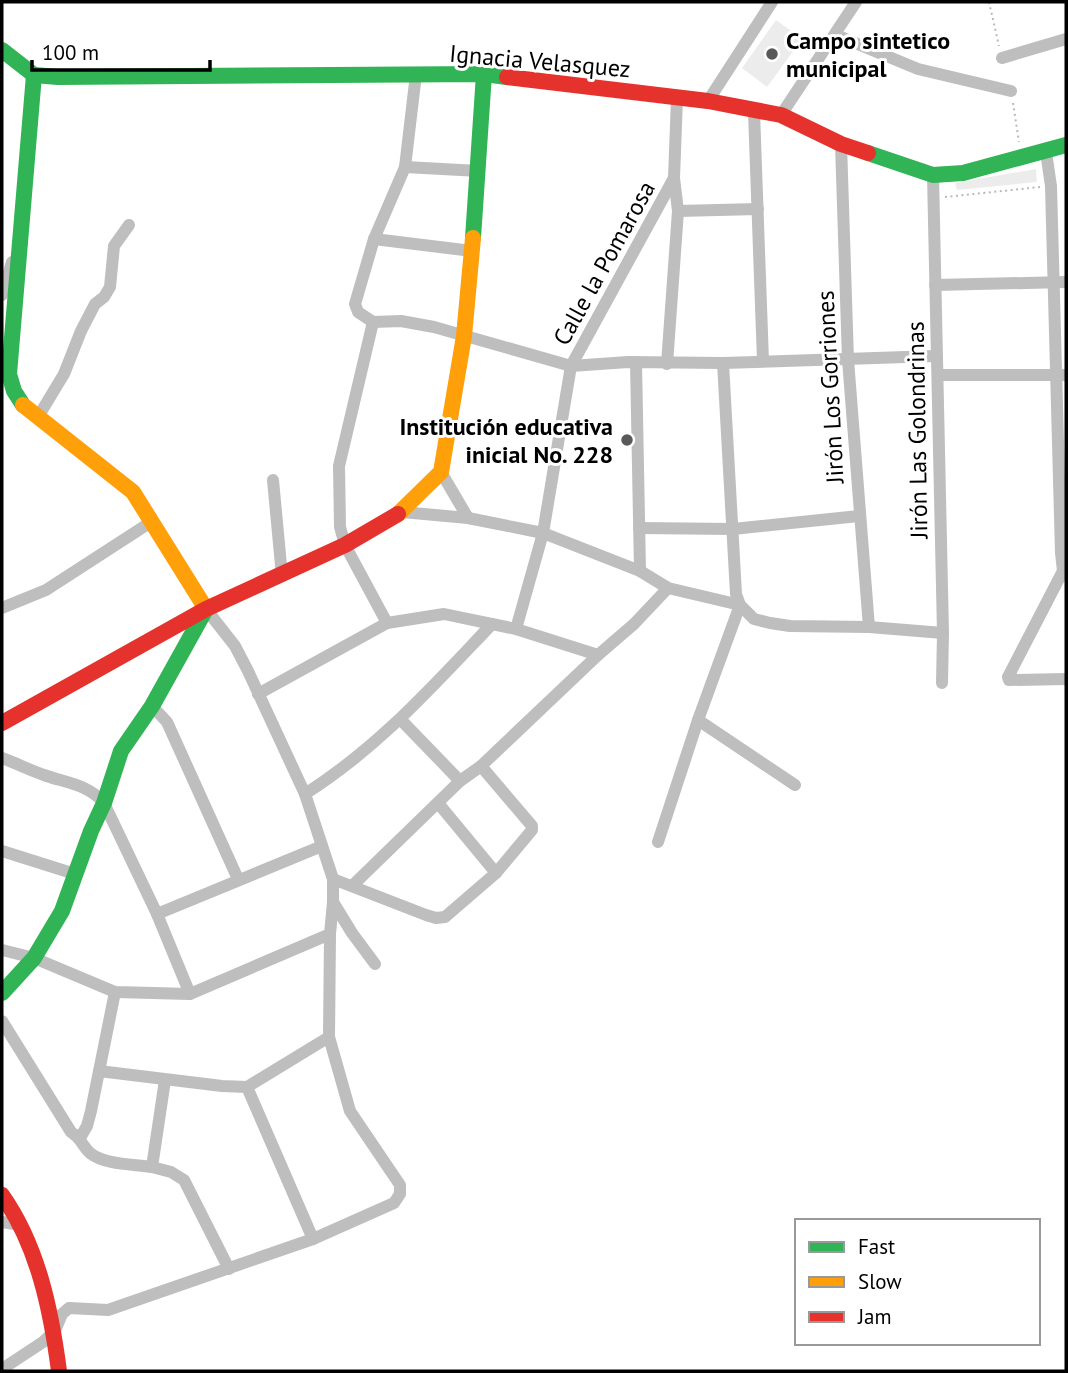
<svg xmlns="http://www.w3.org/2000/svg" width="1068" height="1373" font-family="'PT Sans',sans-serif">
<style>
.green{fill:#ececec}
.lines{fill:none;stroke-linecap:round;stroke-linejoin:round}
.path{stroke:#b9b9b9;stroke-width:2;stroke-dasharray:2 3.5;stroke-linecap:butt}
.street{stroke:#bebebe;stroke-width:12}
.fast{stroke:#30b455;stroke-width:16}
.slow{stroke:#ff9f0a;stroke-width:16}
.jam{stroke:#e5322d;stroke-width:16}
.poi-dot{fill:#595959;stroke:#fff;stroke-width:2.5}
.labels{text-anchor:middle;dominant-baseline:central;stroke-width:6;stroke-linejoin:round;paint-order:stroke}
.poi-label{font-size:24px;font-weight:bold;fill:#000;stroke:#fff;text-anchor:start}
.street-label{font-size:24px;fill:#000;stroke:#fff}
</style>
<rect width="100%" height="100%" fill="#fff"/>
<!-- green -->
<g class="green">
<path d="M776,20L802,39L767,87L742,68Z"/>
<path d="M1036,169L1037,182L957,190L955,183Z"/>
</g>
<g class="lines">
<!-- path -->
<g class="path">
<path d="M989,2L999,46"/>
<path d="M1013,103L1019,142"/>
<path d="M945,197L1040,187"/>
</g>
<!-- street -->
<g class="street">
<path d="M836,35L918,69L1011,91"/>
<path d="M1002,58L1066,39"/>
<path d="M416,74L405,167L374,239L355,304L358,312L373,322L401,321L434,327L571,366L628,362L723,363L936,356"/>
<path d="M708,101L772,2"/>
<path d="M754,112L763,361"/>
<path d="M781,115L856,2"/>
<path d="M841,144L848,360L869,627"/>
<path d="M1046,152L1051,186L1061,553L1063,571"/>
<path d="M405,167L479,171"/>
<path d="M933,175L943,633L942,683"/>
<path d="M678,211L758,209"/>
<path d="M374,239L472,251"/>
<path d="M935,285L1066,282"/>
<path d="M2,295L12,262"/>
<path d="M373,322L339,466L340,527L345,545L387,623"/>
<path d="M636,362L640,571"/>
<path d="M723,363L736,594L740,605L754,619L770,623L790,626L869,627L943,633"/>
<path d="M667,364L678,211L674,178L677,98"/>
<path d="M938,375H1066"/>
<path d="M38,417L64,374L81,331L95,304L104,297L110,287L114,246L129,225"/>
<path d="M441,472L468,518"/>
<path d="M273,480L282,576"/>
<path d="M402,512L468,518L543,533L640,571L668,588L740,605L698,720L658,842"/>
<path d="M639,528L733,529L859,516"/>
<path d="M1066,565L1008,677L1009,680L1066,679"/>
<path d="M2,608L46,590L151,522"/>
<path d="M206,609L235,646L248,671L305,794L333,879V902L352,933L375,964"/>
<path d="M516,629L543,533L571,366L674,178"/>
<path d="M258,694L387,623L444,614L516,629L598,655"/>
<path d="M152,706L167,722L238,879"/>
<path d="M401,720L460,781"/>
<path d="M698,720L795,785"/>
<path d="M2,758C16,763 29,770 44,775C66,783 88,784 104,803L157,914L190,994"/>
<path d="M305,794C380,746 431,688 492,624"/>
<path d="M438,803L496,873"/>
<path d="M2,851L75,874"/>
<path d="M333,879L426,915L436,918L445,917L496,873L532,830V826L481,766"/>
<path d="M352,886L460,781L481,766L598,655L634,624L668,588"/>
<path d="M157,914L322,846"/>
<path d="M2,950L34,958L115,992L190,994L330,934L333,902"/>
<path d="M2,1021L71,1132C82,1139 82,1146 90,1153C105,1165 134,1164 152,1167"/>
<path d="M99,1071L222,1086L247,1087L329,1037L330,934"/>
<path d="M165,1080L152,1167L171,1172L184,1180L229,1269"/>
<path d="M247,1087L313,1239"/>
<path d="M80,1138L87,1126L91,1111L115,992"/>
<path d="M2,1222L21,1225"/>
<path d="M2,1369L43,1342L55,1331L62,1314L69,1308L108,1310L313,1239L394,1203L400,1194V1185L350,1111L329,1037"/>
</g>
<!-- fast -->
<g class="fast">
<path d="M2,50L34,75L58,77L484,74L507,77"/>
<path d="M868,153L933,175L963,173L1066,145"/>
<path d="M473,238L484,74"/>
<path d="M23,405L14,391L9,374L34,75"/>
<path d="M2,993L34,958L62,911L91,831L104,803L121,751L152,706L206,609"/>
</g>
<!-- slow -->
<g class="slow">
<path d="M23,405L133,492L206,609"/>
<path d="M398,514L441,472L464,336L473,238"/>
</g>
<!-- jam -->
<g class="jam">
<path d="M507,77L708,101L781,115L841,144L868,153"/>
<path d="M2,723L206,609L345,545L398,514"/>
<path d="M2,1195C38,1246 51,1310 59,1371"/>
</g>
</g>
<!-- markers -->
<g class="poi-dot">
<circle cx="772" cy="54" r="7"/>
<circle cx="627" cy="440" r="7"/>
</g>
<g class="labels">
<!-- poi labels -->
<g class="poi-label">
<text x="786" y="40">Campo sintetico<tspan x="786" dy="28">municipal</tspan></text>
<text x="613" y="426" text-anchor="end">Institución educativa<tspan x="613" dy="28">inicial No. 228</tspan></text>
</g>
<!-- street labels -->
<g class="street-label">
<text transform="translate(540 61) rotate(5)">Ignacia Velasquez</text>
<text transform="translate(604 263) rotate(-61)">Calle la Pomarosa</text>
<text transform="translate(830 387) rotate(-93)">Jirón Los Gorriones</text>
<text transform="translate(917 430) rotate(-91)">Jirón Las Golondrinas</text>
</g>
</g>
<!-- border -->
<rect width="1068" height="1373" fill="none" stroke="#000000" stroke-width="7"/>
<!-- legend -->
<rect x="795" y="1219" width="245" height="126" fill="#ffffff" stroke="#999999" stroke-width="2"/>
<rect x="809" y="1242" width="35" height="10" fill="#30b455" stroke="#999999" stroke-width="2"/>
<text x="858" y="1254" font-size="21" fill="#000000">Fast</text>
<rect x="809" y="1277" width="35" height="10" fill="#ff9f0a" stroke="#999999" stroke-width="2"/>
<text x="858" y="1289" font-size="21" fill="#000000">Slow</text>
<rect x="809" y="1312" width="35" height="10" fill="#e5322d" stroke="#999999" stroke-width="2"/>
<text x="858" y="1324" font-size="21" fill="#000000">Jam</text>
<!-- scale -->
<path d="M32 60v10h178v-10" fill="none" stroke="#000000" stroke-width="3.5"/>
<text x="42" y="60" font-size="21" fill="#000000" stroke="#ffffff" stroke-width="5" paint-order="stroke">100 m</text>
</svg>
